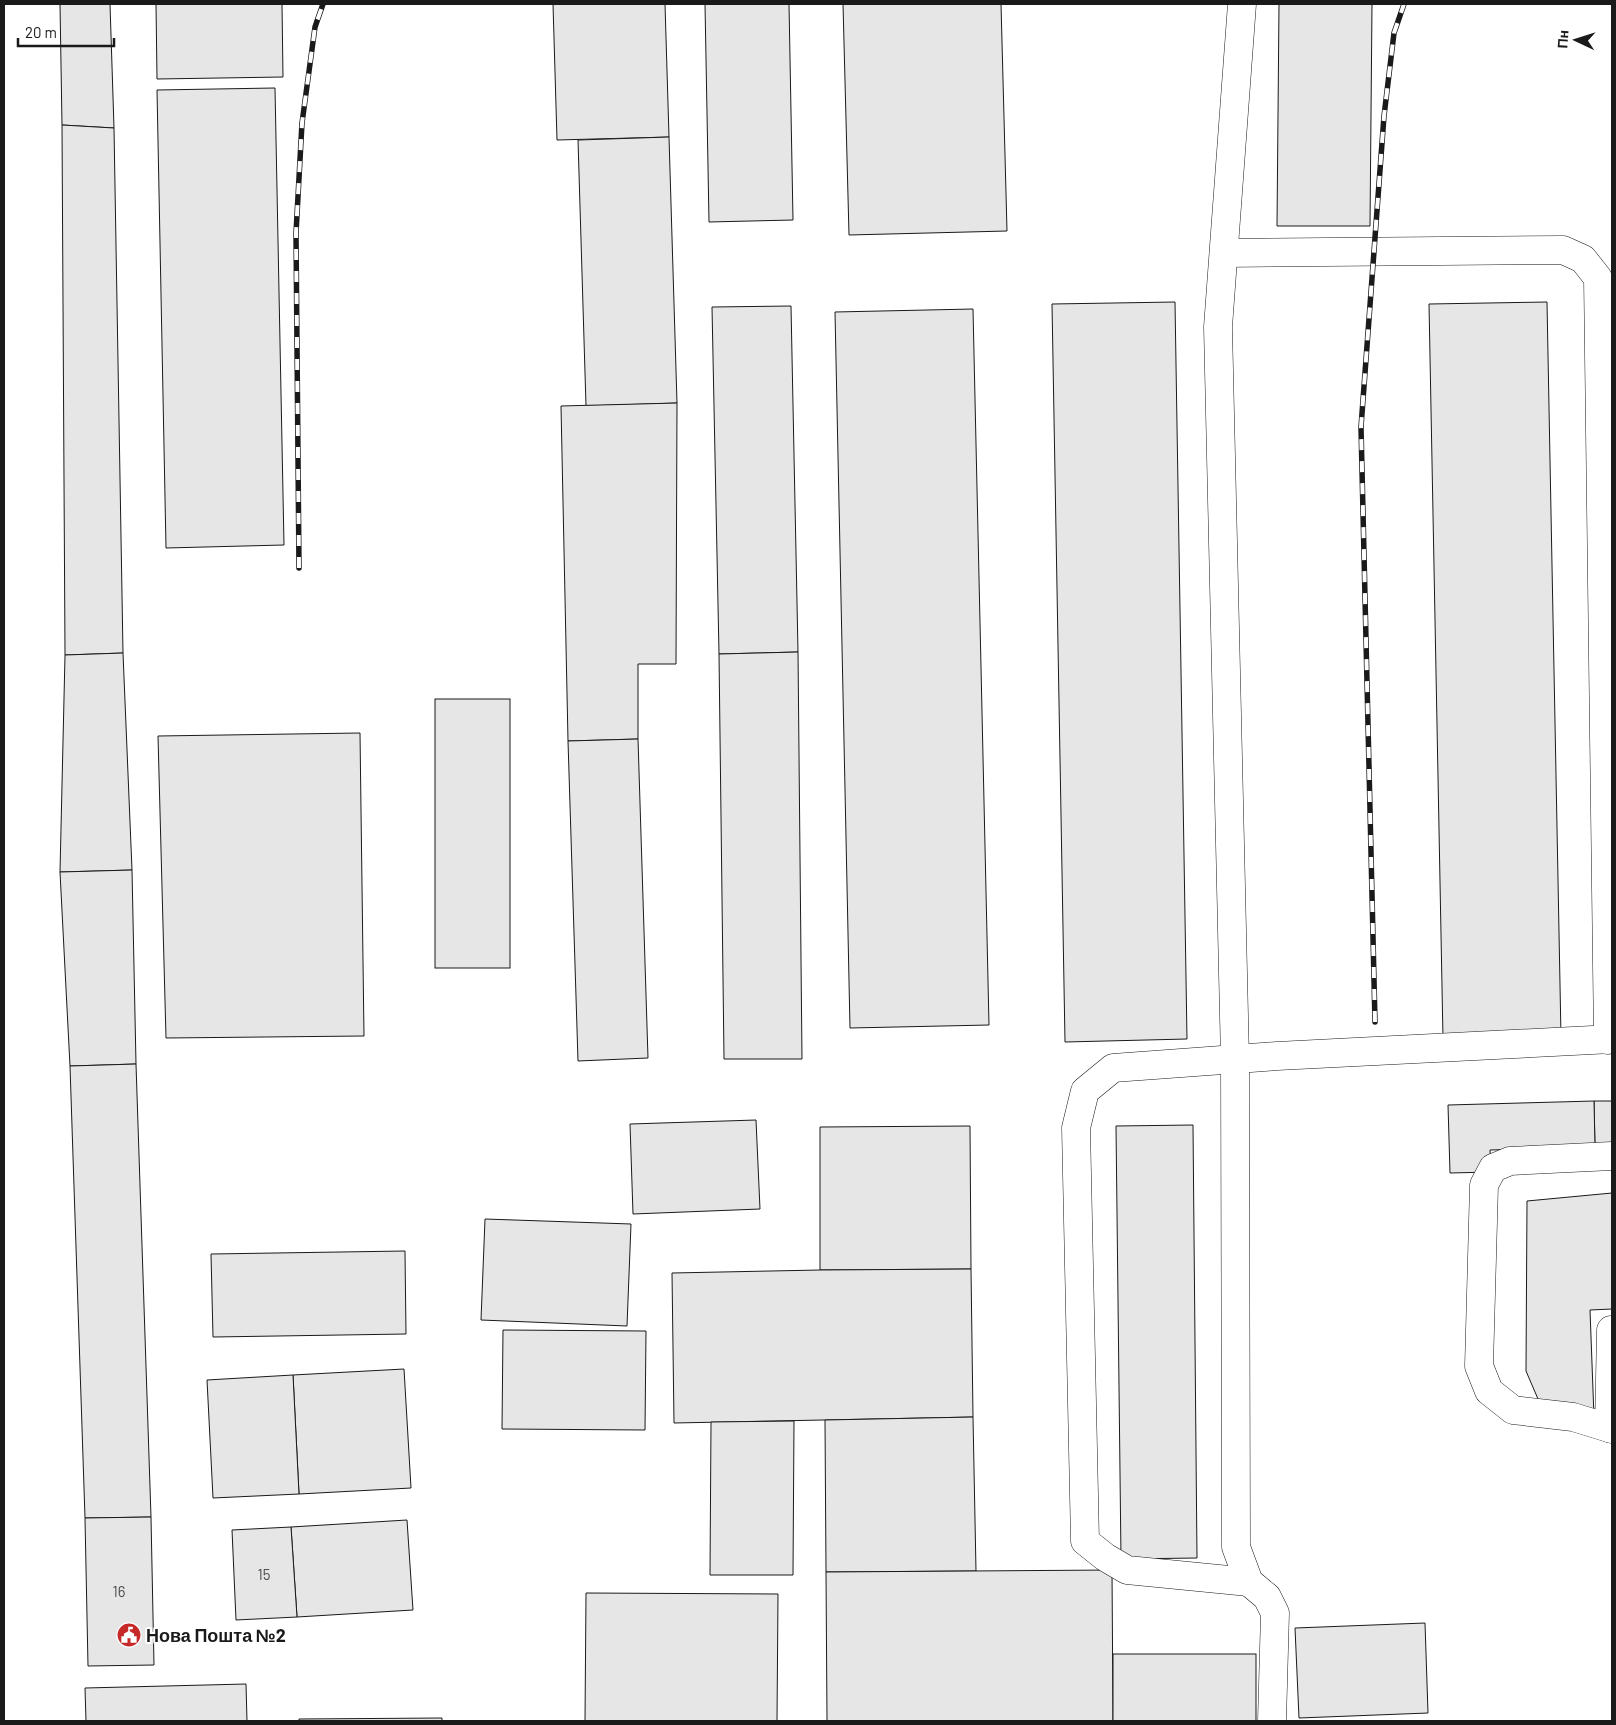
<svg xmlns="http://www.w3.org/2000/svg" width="1616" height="1725" font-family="Barlow,sans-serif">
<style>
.building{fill:#e6e6e6;stroke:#1a1a1a}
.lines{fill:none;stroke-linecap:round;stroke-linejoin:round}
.minor-casing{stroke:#1a1a1a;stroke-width:29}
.minor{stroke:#fff;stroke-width:28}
.rail-casing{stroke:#1a1a1a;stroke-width:5.5}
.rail{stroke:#fff;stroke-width:4;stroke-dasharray:11;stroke-linecap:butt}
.labels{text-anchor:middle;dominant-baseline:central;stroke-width:4;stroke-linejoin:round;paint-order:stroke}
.number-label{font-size:15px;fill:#4d4d4d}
.poi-label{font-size:18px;font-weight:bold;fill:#1a1a1a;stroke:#fff;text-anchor:start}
</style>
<rect width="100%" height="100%" fill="#fff"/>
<!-- building -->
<g class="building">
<path d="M60,4H110L114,128L62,125Z"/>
<path d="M156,4H282L283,77L157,79Z"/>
<path d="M553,4H665L669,137L557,140Z"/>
<path d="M705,4H789L793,220L709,222Z"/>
<path d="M843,4H1001L1007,231L849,235Z"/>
<path d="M1279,4H1372L1370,226H1277Z"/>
<path d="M275,88L284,545L166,548L157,90Z"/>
<path d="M62,125L114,128L123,653L65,655Z"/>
<path d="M669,137L677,403L586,406L578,140Z"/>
<path d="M1175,302L1187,1039L1065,1042L1052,304Z"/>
<path d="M1547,302L1561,1037L1443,1039L1429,304Z"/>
<path d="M791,306L798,652L719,654L712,307Z"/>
<path d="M973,309L989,1025L850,1028L835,312Z"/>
<path d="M677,403L676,664H638V739L568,741L561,406Z"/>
<path d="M798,652L802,1059H724L719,654Z"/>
<path d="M123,653L132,870L60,872L65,655Z"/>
<rect x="435" y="699" width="75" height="269"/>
<path d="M360,733L364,1036L166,1038L158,736Z"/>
<path d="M638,739L648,1058L578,1061L568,741Z"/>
<path d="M132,870L136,1064L70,1066L60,872Z"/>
<path d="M136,1064L151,1517L85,1518L70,1066Z"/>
<path d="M1594,1101H1612V1147H1595Z"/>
<path d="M1594,1101L1595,1147L1490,1150L1491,1172L1450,1173L1448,1105Z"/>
<path d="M756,1120L760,1209L633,1214L630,1124Z"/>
<path d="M1193,1125L1197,1558L1121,1559L1116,1126Z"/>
<path d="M970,1126L971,1269L820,1270V1127Z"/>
<path d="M1612,1193V1309L1590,1310L1594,1417L1544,1413L1526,1371L1527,1201Z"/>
<path d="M485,1219L631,1224L627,1326L481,1320Z"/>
<path d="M405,1251L406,1334L213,1337L211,1254Z"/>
<path d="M971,1269L973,1417L674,1423L672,1273L820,1270Z"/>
<path d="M503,1330L646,1331L645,1430L502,1429Z"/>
<path d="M404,1369L411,1488L299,1494L293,1375Z"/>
<path d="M293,1375L299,1494L213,1498L207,1380Z"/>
<path d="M973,1417L976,1571L826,1572L825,1420Z"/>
<path d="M794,1421L793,1575H710L711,1422Z"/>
<path d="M151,1517L154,1665L88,1666L85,1518Z"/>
<path d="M407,1520L413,1610L297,1617L291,1527Z"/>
<path d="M291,1527L297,1617L236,1620L232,1530Z"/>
<path d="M1112,1570L1113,1721H827L826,1572Z"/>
<path d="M586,1593L778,1594L777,1721H585Z"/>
<path d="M1425,1623L1428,1713L1299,1718L1295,1628Z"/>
<rect x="1113" y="1654" width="143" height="67"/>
<path d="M246,1684L247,1721H86L85,1688Z"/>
<path d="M442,1718V1721H299V1719Z"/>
</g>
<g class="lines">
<defs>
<g id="minor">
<path d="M1242,4L1218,327L1235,1059L1236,1547L1249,1582L1267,1597L1275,1613L1272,1721"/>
<path d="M1224,253L1563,250L1583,259L1598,278L1608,1040"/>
<path d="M1612,1156L1510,1161L1493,1168L1484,1185L1479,1366L1489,1391L1513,1410L1573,1417L1612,1429"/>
<path d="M1609,1428L1611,1330H1612"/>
<path d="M1249,1582L1127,1570L1105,1557L1085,1541L1076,1128L1085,1091L1113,1068L1277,1056L1612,1039"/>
</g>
</defs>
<!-- minor casing -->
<use href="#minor" class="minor-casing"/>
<!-- minor -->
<use href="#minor" class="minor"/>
<defs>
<g id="rail">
<path d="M299,568L296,233L302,123L315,27L323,4"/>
<path d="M1375,1022L1361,427L1384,116L1394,33L1404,4"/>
</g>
</defs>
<!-- rail casing -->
<use href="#rail" class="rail-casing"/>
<!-- rail -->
<use href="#rail" class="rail"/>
</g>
<!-- icons -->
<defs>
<symbol id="civic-disc" viewBox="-11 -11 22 22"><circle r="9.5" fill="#c62828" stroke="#fff"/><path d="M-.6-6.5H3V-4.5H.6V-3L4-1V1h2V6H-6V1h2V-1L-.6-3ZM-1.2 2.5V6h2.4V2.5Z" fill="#fff"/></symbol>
</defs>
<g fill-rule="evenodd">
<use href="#civic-disc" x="115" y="1621" width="28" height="28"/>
</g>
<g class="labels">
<!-- number labels -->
<g class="number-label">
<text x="264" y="1574">15</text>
<text x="119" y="1591">16</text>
</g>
<!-- poi labels -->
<g class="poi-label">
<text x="146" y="1635">Нова Пошта №2</text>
</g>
</g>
<!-- border -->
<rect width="1616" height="1725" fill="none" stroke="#1a1a1a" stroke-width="10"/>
<!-- north arrow -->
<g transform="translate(1576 40) rotate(274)" stroke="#ffffff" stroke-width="4" paint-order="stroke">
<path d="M0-4L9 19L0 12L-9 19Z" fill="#1a1a1a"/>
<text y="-8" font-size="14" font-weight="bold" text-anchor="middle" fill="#1a1a1a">Пн</text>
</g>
<!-- scale -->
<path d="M18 38v8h96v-8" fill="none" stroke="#1a1a1a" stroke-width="2.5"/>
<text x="25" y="38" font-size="15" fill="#1a1a1a" stroke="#ffffff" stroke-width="4" paint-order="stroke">20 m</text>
</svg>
